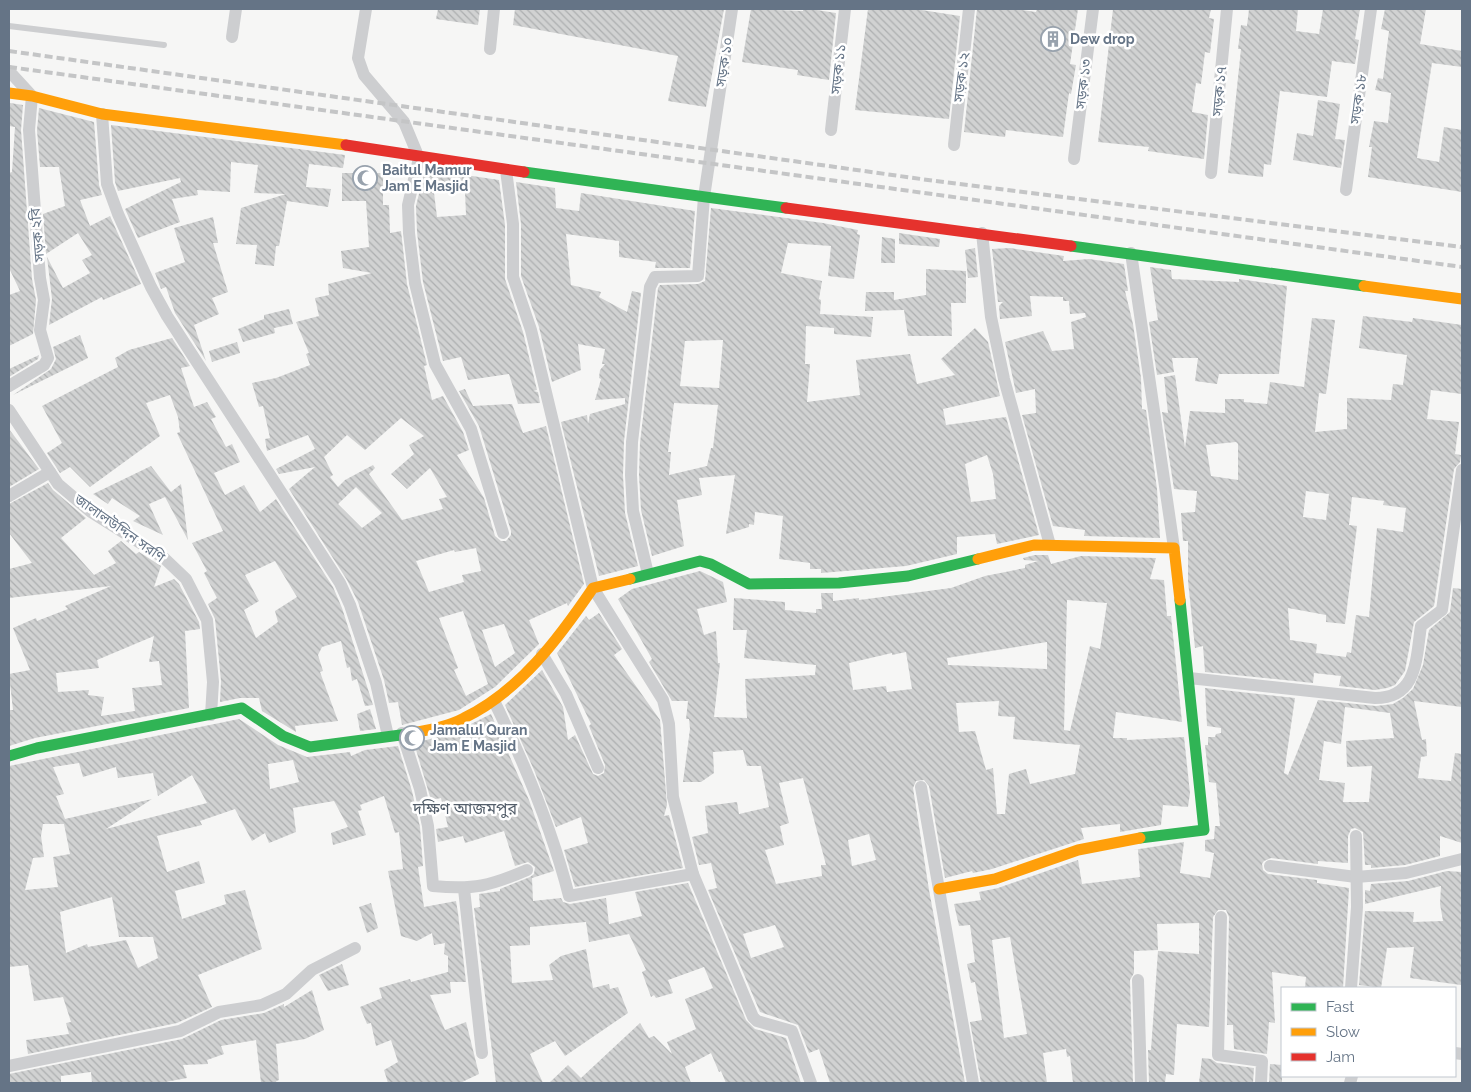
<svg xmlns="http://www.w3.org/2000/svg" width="1471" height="1092" font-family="Raleway,'Noto Sans Bengali',sans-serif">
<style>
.building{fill:url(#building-back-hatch);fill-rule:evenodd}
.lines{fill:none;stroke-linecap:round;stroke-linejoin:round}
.lane{stroke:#cdced0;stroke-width:6}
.street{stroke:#cdced0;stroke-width:12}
.fast{stroke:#30b455;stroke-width:11}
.slow{stroke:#ff9f0a;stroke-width:11}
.jam{stroke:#e5322d;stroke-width:11}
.rail{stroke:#c4c5c6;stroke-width:4;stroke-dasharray:8 4;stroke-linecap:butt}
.labels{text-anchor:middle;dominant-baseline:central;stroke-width:5;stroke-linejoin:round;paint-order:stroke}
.poi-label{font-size:14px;font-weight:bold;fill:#657486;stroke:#fff;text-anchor:start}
.street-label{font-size:14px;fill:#657486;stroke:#fff}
.quarter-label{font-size:16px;fill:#535e6a;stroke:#fff}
</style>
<defs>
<pattern id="building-back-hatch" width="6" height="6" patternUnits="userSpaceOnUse" patternTransform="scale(1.25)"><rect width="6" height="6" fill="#d1d2d2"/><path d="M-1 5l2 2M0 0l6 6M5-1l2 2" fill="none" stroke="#adafb0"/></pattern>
</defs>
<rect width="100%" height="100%" fill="#f6f6f5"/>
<!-- building -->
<g class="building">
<path d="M438,9H480L478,25L436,19Z"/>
<path d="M515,9H724L706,107L668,101L678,56L513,25Z"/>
<path d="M751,9L803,11V9H810L836,13L829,80L797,75L798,70L742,62Z"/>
<path d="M868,9H915L960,16L949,119L855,110Z"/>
<path d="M977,9H1014L1036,12L1037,9H1078L1070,64L1076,65L1071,94L1069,93L1063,137L1006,130L1005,137L964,132Z"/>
<path d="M1113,9H1211L1209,18L1214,19L1210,53L1205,52L1201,84L1196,83L1192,112L1208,115L1204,159L1148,151L1149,147L1098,142Z"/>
<path d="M1249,9H1298L1296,31L1319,34L1323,9H1360L1355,39L1359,40L1355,64L1332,61L1327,97L1280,91L1271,165L1264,164L1263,177L1228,173L1241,49H1238L1241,25L1247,26Z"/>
<path d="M1385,9H1426L1420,44L1462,51V67L1432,63L1417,158L1439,162L1444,127L1462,130V192L1368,177L1372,147H1369L1374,121L1388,123L1391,93L1375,90L1378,78L1383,79L1389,31L1381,29Z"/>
<path d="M1318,100L1340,104L1335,139L1345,140L1341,168L1293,160L1297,133L1313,136Z"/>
<path d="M10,103L23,105L21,130L32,279L36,300L33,334L9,346V295L20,291L9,268V173L12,172L15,127L9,126Z"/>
<path d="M39,108L94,122L99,185L102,195L80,200L90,226L110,216L141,284L103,300L102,297L49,325L52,299L47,257L63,288L90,273L82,260L92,255L78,233L46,254L43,214L65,206L59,167H40L37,130Z"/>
<path d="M111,125L345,155L343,168L309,164L306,187L331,189L328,207L287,201L279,246H276L274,266L255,264L257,245L236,244L241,208L286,194L254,193L258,165L231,162L230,192L197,190L198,195L172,199L180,222L138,238L125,209L181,182L180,178L118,191L115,182Z"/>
<path d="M425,169L499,180L505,225V279L523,332L537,390L533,391L538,392L540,403L518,404L509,374L468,380L461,357L443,361L423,282L417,232L416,206ZM465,191L466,215L437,217L434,193Z"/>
<path d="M342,173H383V205H389L390,233L401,231L407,284L427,365L424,366L432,400L443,396L463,432L469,450L457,455L484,498L495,536L501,541H506L511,535V531L479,426L459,391L465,389L473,406L512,404L523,433L546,426L584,584L568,606L567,603L529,620L539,644L495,687L459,710L402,725L398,702L389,703L384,680L358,602L347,580L289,489L315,467L279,474L276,469L315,449L308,435L267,451L265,439L270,438L263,406L259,407L252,383L276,378L310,365L306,354L309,353L296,322L319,316L315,298L329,295L328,284L372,273L343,268L341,251L369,247L366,201H342ZM401,418L424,436L409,445L414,454L391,474L407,489L430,468L447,497L439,499L443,509L402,520L369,474L375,468L373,465L345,480L338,487L330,477L333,475L324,457L347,435L365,450ZM356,487L382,513L362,528L338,504ZM476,548L481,571L462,575L464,582L429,592L416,561L454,550L455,552ZM463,611L488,684L466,696L454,670L458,668L439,618ZM504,624L515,653L495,667L482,630Z"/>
<path d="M516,182L555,188L556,208L579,211L581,193L695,211L690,268H655L656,262L619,257V241L566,234L571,285L601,292L599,297L627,312L632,291L641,293L624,441L623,475L625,513L638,566L599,576L561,422L587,415L588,424L590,414L625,404V398L595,400L601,379L599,378L600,370L605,364H602L605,349L578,344L581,370L552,382L539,327L521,276V224Z"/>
<path d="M711,208L823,223L858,230L857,234L860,235L854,279L828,276L831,246L788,243L781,273L822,281L819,299L821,300L820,314L873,317L871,337L834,334V328L806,326L805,364H810L807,402L860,395L856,360L910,354L917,384L955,375L941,359L975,328L988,342L1000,396L943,409L946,425L1006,417L1039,535L997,544L995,534L957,537V554L906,566L821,573V569H810V563L779,559L783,516L755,512L754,525L749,524V527L726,534L735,475L699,478L702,495L677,500L684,546L652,556L641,510L639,475L640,443L658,288L660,285L698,284L705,281ZM723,340L719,388L680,386L685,341ZM674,403L718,405L713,448H711L707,466L669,475L671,452H668ZM987,455L993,474L996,499L971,502L965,464Z"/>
<path d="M213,217L218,243H213L228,292L212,298L219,314L194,325L206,361L175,313L166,287L161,289L155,273L185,262L174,228Z"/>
<path d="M899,233L940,239L939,247L899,244Z"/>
<path d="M882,237L895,239V263H881Z"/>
<path d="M975,248L978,277L968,278L965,250Z"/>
<path d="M1010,248L1064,256L1063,261L1089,259L1124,264L1128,291H1125L1133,324L1141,378L1142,409L1146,410L1157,489L1160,538L1084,536L1085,530L1053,526L1022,415L1036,413L1035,389L1016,393L1005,342L1043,331L1052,351L1074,349L1071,322L1086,317L1085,313L1070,314L1069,301H1063V297L1030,296L1032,316L1000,319L999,306L1003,302H998L992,249Z"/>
<path d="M1150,267L1171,270L1172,279L1239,282V279L1287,286L1279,374H1219L1217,384L1195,381L1198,358H1172L1174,372L1157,375L1149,322L1158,320Z"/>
<path d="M926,269L966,271V303H951L952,336H908L904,310L865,311L866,292H894V300L926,295Z"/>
<path d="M289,309L293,324L274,328L275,333L243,342L238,329L264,319V315Z"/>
<path d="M1363,316L1412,322L1413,318L1462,325V394L1431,390L1427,419L1459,422L1455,454L1461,455L1460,462L1454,469L1434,606L1414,622L1405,671L1395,685L1387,688L1375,690L1339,686L1341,676L1314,673L1313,683L1205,672L1203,646L1195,648L1188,581V541H1183L1181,513L1195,512L1197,491L1174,489L1162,412L1168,413L1164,377L1175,375L1185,448L1190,411L1225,413V399H1244V402L1267,404L1270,382L1304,387L1312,318L1335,320L1326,394L1319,393L1315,432L1347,429V398L1391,400L1393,384L1403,385L1407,355L1359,348ZM1236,442L1238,444V480L1211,476L1206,445ZM1306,491L1329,494L1326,520L1303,517ZM1352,497L1384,501L1383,505L1406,508L1403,532L1377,528L1369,617L1356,615L1351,653L1347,652L1346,657L1316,653L1317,644L1290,640L1288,608L1326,615V622L1345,624L1357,526L1349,525Z"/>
<path d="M80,335L88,358L13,395L51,369L56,359L53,347Z"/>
<path d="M172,338L190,366L181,368L194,407L207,402L216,417L211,419L226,447L232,444L240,462L214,473L225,495L244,485L260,512L276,499L333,587L342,608L373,705L365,706L357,679L352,681L350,667L347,668L341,641L322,647L318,655L323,671L320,672L338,721L295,726L296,732L262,711L259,698H240L220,702L221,681L215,619L208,604L217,598L204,573L207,571L192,543L223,531L177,433L180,432L178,417L170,395L146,403L160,436L90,487L70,467L60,473L47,453L62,443L42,406L118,367L115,358L129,350ZM275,561L297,597L275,611L278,622L256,638L244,610L259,601L245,575Z"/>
<path d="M237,342L240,353L212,362L209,351Z"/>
<path d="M39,355L38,359L9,377V369Z"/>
<path d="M9,429L39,469L9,487Z"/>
<path d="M151,466L171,492L181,484L188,540L165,497L149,504L163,535L133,521L140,516L112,498L108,504L93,494Z"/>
<path d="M48,483L53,490L86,518L61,538L94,575L116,563L108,551L121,541L136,554L139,552L161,566L154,587L174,579L179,584L199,622L200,629L185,631L189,708L35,738L9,746V710H13L9,674L30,670L13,628L36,618L37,621L68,609L65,606L111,586L9,598V569L32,563L9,533V504ZM154,636L149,662L159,661L162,685L132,688L135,711L101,716L104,697L88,695L89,690L58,692L56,673L99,668L97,660Z"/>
<path d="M1035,555H1048L1051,564L1081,556L1156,558L1150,579L1164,580L1167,616H1171L1182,722L1116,712L1113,738H1127V740L1184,737L1190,793L1188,807L1163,805L1161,825L1120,832V824L1081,828L1084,839L992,869L973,873L972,871L945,878L929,786L924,780L916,781L913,788L929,890L965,1083H830L819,1049L809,1053L798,1025L760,1012L708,890L717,888L711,863L699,865L692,837L708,833L705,806L737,802L739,814L769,807L761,766H747L743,750L713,752L714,773L701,782H683L690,729L689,719H686L688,701H672L649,662L652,659L618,599L632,589L700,571L723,582L727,602L697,609L704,635L716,631L718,663H720L714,717L747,718L745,679L815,675L816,665L744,658L747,630H733L734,598L785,602V610L816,613V609H822L821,593H833V601L859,598V600L951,588L985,576L1025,568V565L1038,561L1024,560L1023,558ZM1067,600L1107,603L1100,649L1090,646L1070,731L1064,730ZM1047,642V669L948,665L947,658ZM906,652L912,689L887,692L886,686L853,690L849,663L892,653V655ZM999,701L998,716L1015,717L1013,739L1080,745L1075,774L1030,784L1026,769L1009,774L1005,814H997L993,768L986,770L975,731L959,732L956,703ZM803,778L826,865H821L822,876L776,884L765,850L784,845L780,826L789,823L779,783ZM869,834L876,860L852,866L848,840ZM775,925L784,947L751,958L743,934Z"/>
<path d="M1453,588L1462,589V707L1414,701L1422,740L1426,739L1427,756L1421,757L1418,778L1451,781L1455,753L1462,754V843L1440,836V856L1405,865L1371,868V865H1365L1363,832L1355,828L1351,829L1348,836V863L1318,861V864L1271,858L1264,861L1262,864L1263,870L1268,874L1317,880V883L1349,888L1343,988H1305L1306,977L1272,972L1275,1023L1269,1022L1267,1054L1234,1049L1233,1025H1227L1229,917L1226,910H1218L1213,917L1209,1027L1177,1024L1174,1075L1166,1074L1165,1083H1149L1148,1050H1151L1158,951L1199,954V923L1157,924L1158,950L1134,951V973L1130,980L1133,1083H1073L1070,1056L1067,1057L1066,1049L1043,1053L1047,1083H981L970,1022L982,1020L975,982L971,983L967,964L975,962L970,925L959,926L954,904L981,900L979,892L998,888L1078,860L1082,884L1140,877L1138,849L1133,850L1184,842L1180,873L1210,878L1214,853L1205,851V840L1214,839L1215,826H1220L1216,783L1209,782L1205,745H1208V737H1215L1216,734L1221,733V728L1207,726L1205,688L1295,698L1284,773L1288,775L1318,700L1376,706L1393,704L1403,698L1413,689L1423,665L1429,630L1450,612ZM1345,707L1390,713L1394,738L1346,741L1347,767L1372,766L1369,802H1343L1345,783L1319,780L1324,741L1341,744ZM1010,937L1027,1034L1004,1038L992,940Z"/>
<path d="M599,613L622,649L614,655L660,720L667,805L664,816L669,815L683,868L575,887L564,850L588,843L581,817L556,827L534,770L505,705L542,670L563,707L568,740L575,735L593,774L598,776L604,773L605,765L589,726L591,724L557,653L586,616L589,620Z"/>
<path d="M370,709L376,729L360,731L357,714Z"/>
<path d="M491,714L529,800L554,871L532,878L533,901L561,898L563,902L570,904L606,898L609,924L642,916L635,892L688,883L746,1020L755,1029L786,1038L801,1083H726L721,1071L719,1072L711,1053L685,1067L691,1083H549L568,1065L581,1078L640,1023L649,1038L654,1036L672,1054L667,1042L696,1029L685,999L713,988L704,967L668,980L673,993L656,998L654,995L651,997L642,972L646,970L629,934L589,942L586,922L530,927V945L510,946L512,983L553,980L549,965L561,956L586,949L593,988L609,984L610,989L618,987L628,1013L565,1056L555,1041L530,1054L543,1083H496L474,908L480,907L479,894L500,891V889L530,877L534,874L535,867L528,862L515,866L504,831L465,843L463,836L438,842L436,829L448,827L441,798L431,800L414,743L451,734Z"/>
<path d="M239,719L278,745L307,757L350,752L351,756L365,750L398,746L412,791L420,827L423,866L418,867L424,907L456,901L458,913L466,982H450L451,993L430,995L445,1030L466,1022L479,1074L460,1083H388L384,1070L398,1062L391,1040L376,1046L371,1023L367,1024L360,1007L382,998L379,988L410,979L411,982L448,972V956L444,954L445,943L434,945L432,933L417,941L401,936L388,871L403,869L399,832L395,833L384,796L360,805L362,810L358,811L366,835L333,845L331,833L348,827L334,801L293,808L296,832L269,843L265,833L252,841L235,809L200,821L202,825L157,836L167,872L199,861L205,883L175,891L182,919L226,904L224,895L245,890L262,949L198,975L212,1007L177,1023L28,1054L26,1040L69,1034L66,1023L71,1022L63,997L34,1001L28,965L9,967V766ZM293,760L299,782L270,789L268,764ZM79,763L83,777L116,767L118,778L153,773L158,796L192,775L207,803L106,829L152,799L65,819L56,796L64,794L53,767ZM43,824H64L70,854L53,857L58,887L25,890L33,858L44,857L41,836ZM112,897L119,937H153L158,958L138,968L126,940L88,947L87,944L66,953L60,912Z"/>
<path d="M1447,871L1462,872L1461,985L1410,978L1414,947L1387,948L1381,988L1359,985L1365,911L1414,912L1413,922L1443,921L1440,904L1441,886L1365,904V890L1370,891L1371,884L1408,881Z"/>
<path d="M371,903L378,928L367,933L359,907Z"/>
<path d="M342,964L349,985L328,991L319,975Z"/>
<path d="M312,990L324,1030L305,1039L276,1044L279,1080L276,1081L277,1083H261L256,1040L221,1046L224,1054L207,1060L208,1064L183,1065L187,1078L160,1083H92L91,1072L61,1076V1083H9V1074L182,1039L221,1020L264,1013L284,1004V1007Z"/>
<path d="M1202,1058L1211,1059L1217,1063L1254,1068L1253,1083H1199Z"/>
<path d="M1270,1064L1282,1065V1083H1269Z"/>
</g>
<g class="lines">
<!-- lane -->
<path class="lane" d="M9,26L164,45"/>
<!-- street -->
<g class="street">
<path d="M366,9L358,58L364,75L404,122L419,158L408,205L409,233L415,283L435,364L471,429L503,533"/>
<path d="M232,37L236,9"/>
<path d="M490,49L494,9"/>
<path d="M9,71L32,96L29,130L40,278L44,300L40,330L48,358L44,365L9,386"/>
<path d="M102,114L107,184L118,214L151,287L167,316L340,583L350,605L376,683L388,736"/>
<path d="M831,130L845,9"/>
<path d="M954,145L969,9"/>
<path d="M1074,159L1093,9"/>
<path d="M506,170L513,224V277L531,330L593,588L663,700L669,724L673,797L693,874L753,1017L757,1021L792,1031L811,1083"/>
<path d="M1211,173L1227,9"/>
<path d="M1346,190L1371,9"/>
<path d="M982,233L991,317L1004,379L1050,545"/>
<path d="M1131,253L1174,548"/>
<path d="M9,410L58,484L91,512L164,558L186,579L207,620L213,682L211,715"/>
<path d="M9,496L50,472"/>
<path d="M648,574L633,511L631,475L632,442L650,287L655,277L698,276L704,197L732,9"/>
<path d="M542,654L566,694L598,768"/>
<path d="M1189,678L1375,698C1418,698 1416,658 1421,626L1442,610L1462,470"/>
<path d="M494,701C525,764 552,829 569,896L693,874"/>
<path d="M402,733L420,789L428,826L433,886C474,890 490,886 527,870"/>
<path d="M921,787L973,1083"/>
<path d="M1270,866L1356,877L1406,873L1462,859"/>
<path d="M464,889L482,1053"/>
<path d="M1221,917L1218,1055L1262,1061L1261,1083"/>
<path d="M1138,980L1141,1083"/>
<path d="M1351,988L1357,907L1356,836"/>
<path d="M1455,1053L1462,1054"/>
<path d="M9,1066L180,1031L219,1012L262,1005L286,994L312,970L355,948"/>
<path d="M1350,1083L1352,1076"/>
</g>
<!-- fast -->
<g class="fast">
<path d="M524,172L786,208"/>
<path d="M1071,246L1364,286"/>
<path d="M630,579L700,561L711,564L749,584L839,583L908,576L978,559"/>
<path d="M9,756L37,748L242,708L283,736L310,747L408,734"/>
<path d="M1140,838L1204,830L1180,600"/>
</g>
<!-- slow -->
<g class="slow">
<path d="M9,93L32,96L102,114L346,145"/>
<path d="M1364,286L1462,299"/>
<path d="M978,559L1034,545L1174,548L1180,600"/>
<path d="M408,734C427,730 447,727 464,718C520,691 559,638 593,588L630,579"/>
<path d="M939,889L995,879L1078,850L1140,838"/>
</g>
<!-- jam -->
<g class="jam">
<path d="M346,145L524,172"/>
<path d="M786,208L1071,246"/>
</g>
<!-- rail -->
<g class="rail">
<path d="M9,51L928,180L1462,247"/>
<path d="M9,67L1462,267"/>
</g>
</g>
<!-- icons -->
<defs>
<symbol id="building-ring" viewBox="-11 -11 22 22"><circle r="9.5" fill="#fff" stroke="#98a2ad" stroke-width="1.5"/><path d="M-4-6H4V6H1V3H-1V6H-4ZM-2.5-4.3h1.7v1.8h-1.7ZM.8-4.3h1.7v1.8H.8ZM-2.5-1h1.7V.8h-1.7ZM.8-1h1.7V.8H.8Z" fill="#98a2ad"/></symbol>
<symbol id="mosque-ring" viewBox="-11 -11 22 22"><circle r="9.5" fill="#fff" stroke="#98a2ad" stroke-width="1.5"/><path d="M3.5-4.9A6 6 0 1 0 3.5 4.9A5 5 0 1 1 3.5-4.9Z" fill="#98a2ad"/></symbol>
</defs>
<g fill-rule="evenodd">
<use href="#building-ring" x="1039" y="25" width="28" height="28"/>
<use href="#mosque-ring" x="351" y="164" width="28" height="28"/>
<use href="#mosque-ring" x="398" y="724" width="28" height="28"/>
</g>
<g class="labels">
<!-- poi labels -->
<g class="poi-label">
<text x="1070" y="39">Dew drop</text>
<text x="382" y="170">Baitul Mamur<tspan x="382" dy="16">Jam E Masjid</tspan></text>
<text x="430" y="730">Jamalul Quran<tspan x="430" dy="16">Jam E Masjid</tspan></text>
</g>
<!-- street labels -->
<g class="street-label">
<text transform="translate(724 62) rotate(-81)">সড়ক ১০</text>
<text transform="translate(838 69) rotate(-84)">সড়ক ১১</text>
<text transform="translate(961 77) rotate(-83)">সড়ক ১২</text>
<text transform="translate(1083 84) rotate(-83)">সড়ক ১৩</text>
<text transform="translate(1219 91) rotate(-85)">সড়ক ১৭</text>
<text transform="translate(1358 99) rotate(-82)">সড়ক ১৮</text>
<text transform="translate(37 235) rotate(-95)">সড়ক ২বি</text>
<text transform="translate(120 528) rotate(35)">জালালউদ্দিন সরণি</text>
</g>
<!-- quarter labels -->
<g class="quarter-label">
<text x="465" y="808">দক্ষিণ আজমপুর</text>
</g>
</g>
<!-- border -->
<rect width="1471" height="1092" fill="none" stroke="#657486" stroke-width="20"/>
<!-- legend -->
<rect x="1281" y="987" width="175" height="90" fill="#ffffff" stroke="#c1c7cf"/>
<rect x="1291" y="1003" width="25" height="8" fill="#30b455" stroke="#c1c7cf"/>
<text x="1326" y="1012" font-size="15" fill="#657486">Fast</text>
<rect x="1291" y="1028" width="25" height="8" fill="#ff9f0a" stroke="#c1c7cf"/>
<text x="1326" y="1037" font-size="15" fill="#657486">Slow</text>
<rect x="1291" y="1053" width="25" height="8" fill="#e5322d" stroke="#c1c7cf"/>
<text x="1326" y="1062" font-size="15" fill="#657486">Jam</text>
</svg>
